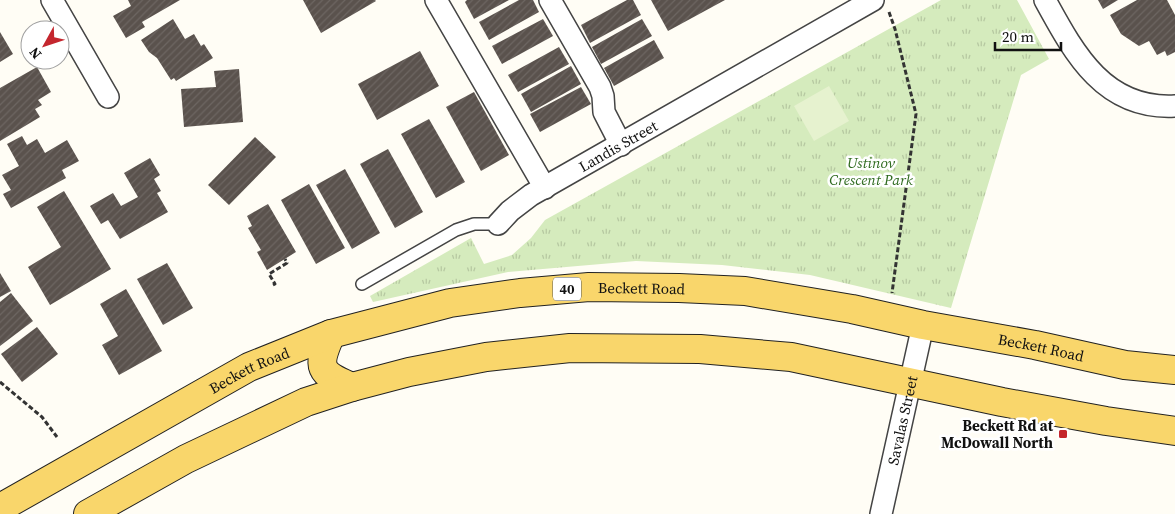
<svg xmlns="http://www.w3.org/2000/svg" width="1175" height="514" font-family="'Source Serif 4',serif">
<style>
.grass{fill:url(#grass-tufts)}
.pitch{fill:#e6f2cf}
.building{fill:url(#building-hatch)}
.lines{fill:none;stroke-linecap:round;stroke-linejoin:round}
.lane-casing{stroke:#444;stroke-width:14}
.street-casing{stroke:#444;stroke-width:24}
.primary-casing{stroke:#222;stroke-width:30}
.path{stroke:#333;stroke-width:3;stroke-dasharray:5 2.5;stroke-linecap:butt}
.lane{stroke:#fff;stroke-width:11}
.street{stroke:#fff;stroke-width:21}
.primary{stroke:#f9d66b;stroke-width:28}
.poi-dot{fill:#c4262e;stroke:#fff;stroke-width:2}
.labels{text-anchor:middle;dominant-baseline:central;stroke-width:5;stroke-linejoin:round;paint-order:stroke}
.shield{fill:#fff;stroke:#585858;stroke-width:1}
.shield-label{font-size:14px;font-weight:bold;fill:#111}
.street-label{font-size:15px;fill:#111;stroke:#fff}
.park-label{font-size:15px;font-style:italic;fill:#2f6b1f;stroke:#fff}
.poi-label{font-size:15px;font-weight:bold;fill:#111;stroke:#fff;text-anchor:end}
</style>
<defs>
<pattern id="grass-tufts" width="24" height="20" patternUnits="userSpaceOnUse" patternTransform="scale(1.25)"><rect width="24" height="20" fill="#d5ebbd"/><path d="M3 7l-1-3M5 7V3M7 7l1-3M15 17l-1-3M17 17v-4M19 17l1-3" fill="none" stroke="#b6c8a1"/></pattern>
<pattern id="building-hatch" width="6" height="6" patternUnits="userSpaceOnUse" patternTransform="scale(1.25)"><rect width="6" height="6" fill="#5a524d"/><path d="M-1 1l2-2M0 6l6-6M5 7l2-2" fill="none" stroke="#6d6662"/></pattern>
</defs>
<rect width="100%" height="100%" fill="#fffdf5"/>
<!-- grass -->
<path class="grass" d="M941,0H1017L1049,59L1021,75L951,308L810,275L722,265L636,261L508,272L373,302L370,296L471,238L484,264L512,255L531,238L545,220Z"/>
<!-- pitch -->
<path class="pitch" d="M829,86L849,121L814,141L794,106Z"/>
<!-- building -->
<g class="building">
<path d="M128,0H180L142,22L145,27L126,38L113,16L131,6Z"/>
<path d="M303,0H375L376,1L321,33Z"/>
<path d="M467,0H509L474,19L465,2Z"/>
<path d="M519,0H533L539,12L489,40L479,22Z"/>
<path d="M627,0H633L641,15L590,43L581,25Z"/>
<path d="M651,0H725L668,31Z"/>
<path d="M1098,0H1118L1103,9Z"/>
<path d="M1137,0H1167L1175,15V52L1167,56L1165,51L1157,55L1149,41L1139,46L1121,34L1110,15Z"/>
<path d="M173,19L185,39L194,34L201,46L204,44L213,58L176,81L174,78L171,80L157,58L149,52L141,40Z"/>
<path d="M543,19L553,36L502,64L492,46Z"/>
<path d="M642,19L652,36L601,64L592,47Z"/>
<path d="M0,32L13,54L0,62Z"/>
<path d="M654,40L664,58L614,86L604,68Z"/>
<path d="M559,47L569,64L518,92L508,75Z"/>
<path d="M420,51L439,86L377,120L358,84Z"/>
<path d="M571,66L581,84L531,112L521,94Z"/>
<path d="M37,67L51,92L38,100L42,105L35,109L40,117L0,141V88Z"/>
<path d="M239,69L243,122L184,127L181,89L216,87L214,71Z"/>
<path d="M581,87L591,104L540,132L530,114Z"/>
<path d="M474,92L509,155L481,171L446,107Z"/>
<path d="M429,119L465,182L436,198L401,134Z"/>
<path d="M22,136L27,145L37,139L45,153L67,140L79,161L62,170L66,178L11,208L3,194L11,190L2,175L19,166L7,144Z"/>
<path d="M255,137L276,157L229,205L208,185Z"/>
<path d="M388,149L423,212L395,228L360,164Z"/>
<path d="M150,158L160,175L154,179L161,191L157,193L168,212L120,239L108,220L101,224L90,206L113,193L121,206L138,197L124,173Z"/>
<path d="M345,169L380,233L352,249L316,185Z"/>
<path d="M309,184L345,248L316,264L281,200Z"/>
<path d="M64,191L111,269L50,305L28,267L61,247L37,207Z"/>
<path d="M268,204L296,252L267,270L257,252L261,250L248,228L252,226L247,216Z"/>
<path d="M167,263L193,308L163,325L137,279Z"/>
<path d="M0,273L11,291L0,297Z"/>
<path d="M126,289L162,351L119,375L102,345L118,336L100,304Z"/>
<path d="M11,293L33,321L0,346V302Z"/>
<path d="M37,327L58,354L22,382L1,354Z"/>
</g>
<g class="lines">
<defs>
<path id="lane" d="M362,284L456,230L474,224H498"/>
<g id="street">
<path d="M52,0L108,97"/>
<path d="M436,0L545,188"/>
<path d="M550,0L600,87L603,96L604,112L621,145"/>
<path d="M1045,0C1074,53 1104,110 1175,106"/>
<path id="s1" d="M498,224L510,211L531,195L873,0"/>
<path id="s2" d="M881,514L923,325"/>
</g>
<g id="primary">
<path d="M331,334C316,368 319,373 352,387"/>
<path id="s3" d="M0,508L249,367L331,334L450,303L520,293L589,287L679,288L745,291L852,309L923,325L1035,345L1125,365L1175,370"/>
<path d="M88,514L186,459L306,402L352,387L409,372L486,357L570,348L700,349L791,357L1002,402L1106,421L1175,431"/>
</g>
</defs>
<!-- lane casing -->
<use href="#lane" class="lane-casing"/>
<!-- street casing -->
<use href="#street" class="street-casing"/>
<!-- primary casing -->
<use href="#primary" class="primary-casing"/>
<!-- path -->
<g class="path">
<path d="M889,12L895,29L916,114L892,293"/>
<path d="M273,285L275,284L269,274L287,263L285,259"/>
<path d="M0,382L42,417L57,437"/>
</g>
<!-- lane -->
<use href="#lane" class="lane"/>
<!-- street -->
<use href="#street" class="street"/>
<!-- primary -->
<use href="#primary" class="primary"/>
</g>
<!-- markers -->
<rect class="poi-dot" x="1058" y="429" width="10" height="10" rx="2.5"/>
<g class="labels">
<!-- shield labels -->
<rect class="shield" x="553" y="277.5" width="28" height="23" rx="4"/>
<g class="shield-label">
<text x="567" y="289">40</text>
</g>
<!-- street labels -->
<g class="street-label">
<text stroke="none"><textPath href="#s1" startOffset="144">Landis Street</textPath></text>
<text stroke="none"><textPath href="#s3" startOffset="690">Beckett Road</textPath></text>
<text stroke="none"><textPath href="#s3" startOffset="1095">Beckett Road</textPath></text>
<text stroke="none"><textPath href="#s3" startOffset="285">Beckett Road</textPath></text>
<text stroke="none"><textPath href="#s2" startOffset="96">Savalas Street</textPath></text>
</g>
<!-- park labels -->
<g class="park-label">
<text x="871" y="162">Ustinov<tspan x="871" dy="17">Crescent Park</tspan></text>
</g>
<!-- poi labels -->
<g class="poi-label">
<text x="1053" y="425">Beckett Rd at<tspan x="1053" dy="17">McDowall North</tspan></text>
</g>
</g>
<!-- north arrow -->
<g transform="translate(45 45) rotate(230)"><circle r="24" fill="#ffffff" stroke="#a0a0a0"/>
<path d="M0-4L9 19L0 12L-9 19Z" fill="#c4262e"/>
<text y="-8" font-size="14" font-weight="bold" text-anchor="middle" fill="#111111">N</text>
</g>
<!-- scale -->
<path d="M995 42v8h66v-8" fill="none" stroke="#111111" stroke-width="2.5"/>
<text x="1002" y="42" font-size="15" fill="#111111" stroke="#ffffff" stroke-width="4" paint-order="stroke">20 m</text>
</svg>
